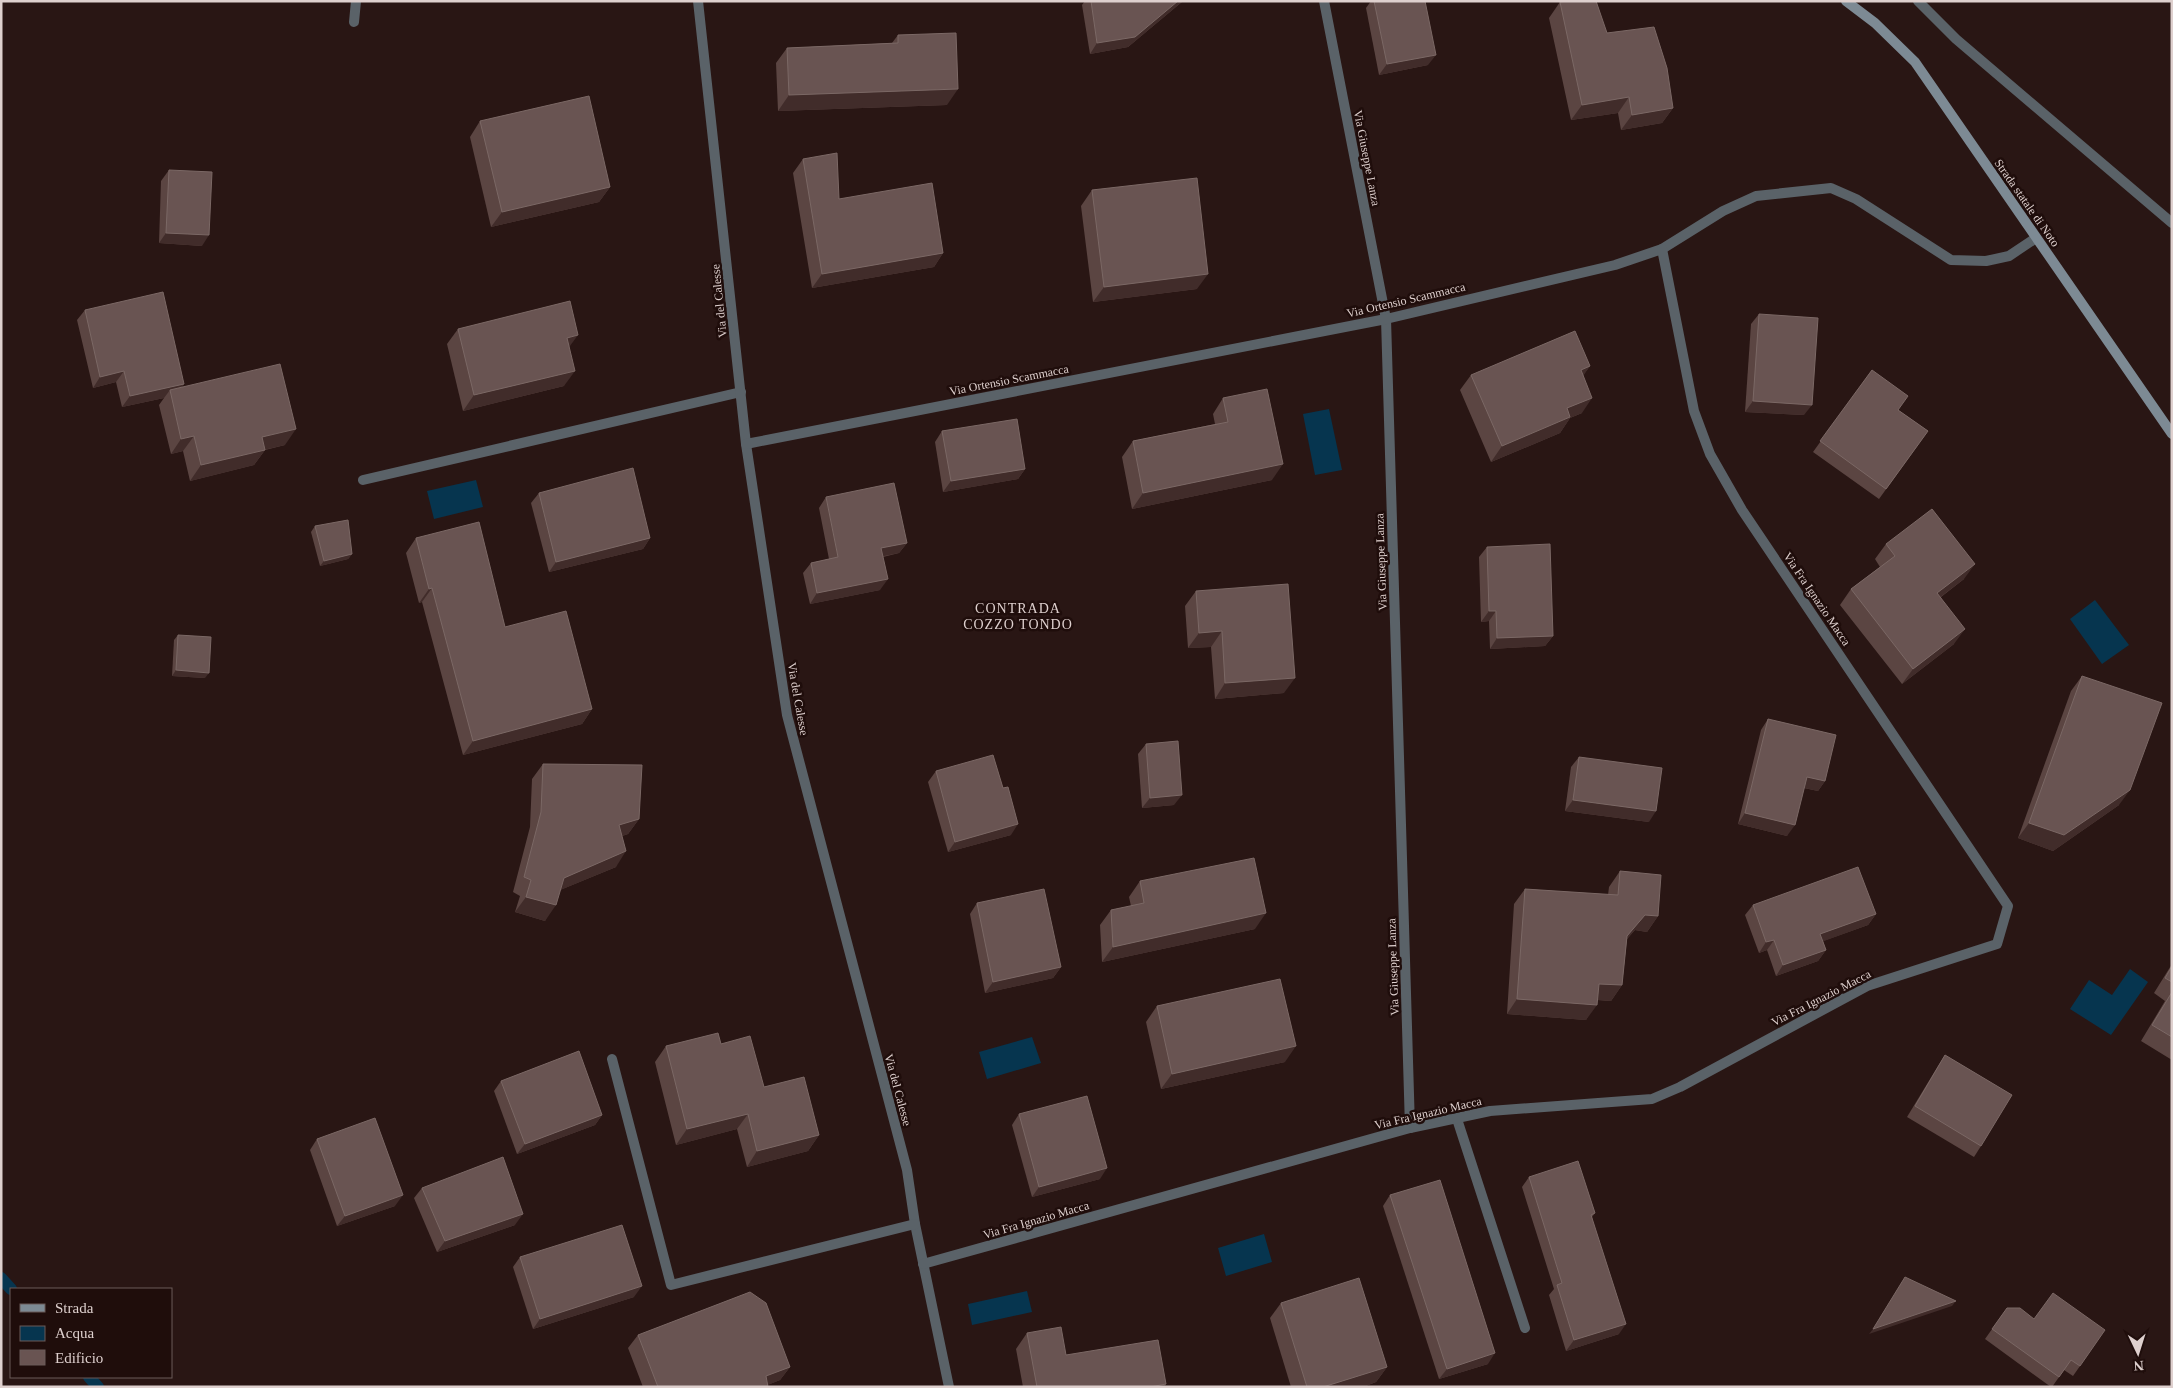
<svg xmlns="http://www.w3.org/2000/svg" width="2173" height="1388" font-family="Georgia,serif">
<style>
.water{fill:#06354f}
.lines{fill:none;stroke-linecap:round;stroke-linejoin:round}
.stream{stroke:#06354f;stroke-width:12}
.lane{stroke:#5a6268;stroke-width:10}
.street{stroke:#5a6268;stroke-width:10}
.secondary{stroke:#7d8a94;stroke-width:10}
.wall{fill:#5b4542}
.shaded-wall{fill:#412c2a}
.building{fill:#695452;stroke:#7b6865}
.labels{text-anchor:middle;dominant-baseline:central;stroke-width:5;stroke-linejoin:round;paint-order:stroke}
.street-label{font-size:12px;fill:#ded0ce;stroke:#1f0d0b}
.neighbourhood-label{font-size:14px;letter-spacing:1px;fill:#ded0ce;stroke:#1f0d0b}
</style>
<rect width="100%" height="100%" fill="#291614"/>
<!-- water -->
<g class="water">
<path d="M1329,409L1342,470L1315,475L1303,414Z"/>
<path d="M476,480L483,507L434,519L427,491Z"/>
<path d="M2095,600L2129,645L2102,664L2070,619Z"/>
<path d="M2130,969L2148,982L2111,1035L2070,1009L2089,980L2112,995Z"/>
<path d="M1032,1037L1041,1063L987,1079L979,1052Z"/>
<path d="M1264,1234L1272,1262L1226,1276L1218,1248Z"/>
<path d="M1027,1291L1032,1312L972,1325L968,1304Z"/>
</g>
<g class="lines">
<!-- stream -->
<g class="stream">
<path d="M1,1278L11,1289"/>
<path d="M89,1377L98,1387"/>
</g>
<!-- lane -->
<g class="lane">
<path d="M354,22L356,1"/>
<path d="M363,480L741,392"/>
<path d="M1457,1119L1525,1328"/>
</g>
<!-- street -->
<g class="street">
<path d="M698,1L746,444L787,715L907,1170L915,1224L949,1387"/>
<path d="M1324,1L1386,319L1410,1128"/>
<path d="M1918,1L1956,39L2172,223"/>
<path d="M746,444L1386,319L1615,265L1662,249L1723,211L1756,196L1831,188L1856,199L1951,260L1986,261L2009,256L2036,238"/>
<path d="M612,1059L671,1285L915,1224"/>
<path d="M923,1264L1410,1128L1490,1111L1652,1099L1680,1087L1867,986L1997,944L2008,906L1742,510L1710,454L1694,411L1662,249"/>
</g>
<!-- secondary -->
<path class="secondary" d="M1846,1L1875,23L1915,62L2172,434"/>
</g>
<!-- wall -->
<g class="wall">
<path d="M1085,1H1183L1128,47L1090,54L1082,5Z"/>
<path d="M1371,1H1425L1428,65L1379,75L1366,8Z"/>
<path d="M1560,2L1607,33L1673,108L1662,123L1621,130L1618,113L1571,120L1549,18Z"/>
<path d="M898,35L947,105L778,111L776,63L787,48L892,43Z"/>
<path d="M480,121L610,187L599,202L491,227L470,137Z"/>
<path d="M803,159L839,199L943,253L934,267L812,288L793,173Z"/>
<path d="M169,170L202,246L159,243L161,181Z"/>
<path d="M1092,190L1197,289L1093,302L1081,206Z"/>
<path d="M85,310L184,384L182,387L285,445L265,450L254,465L190,481L183,451L171,454L159,405L164,398L122,407L116,382L93,388L77,320Z"/>
<path d="M1759,314L1804,415L1745,412L1751,324Z"/>
<path d="M458,329L569,347L564,386L463,411L447,344Z"/>
<path d="M1590,366L1583,375L1582,413L1570,418L1560,433L1491,462L1460,390L1471,375Z"/>
<path d="M1872,370L1898,410L1928,431L1879,499L1813,452Z"/>
<path d="M1223,398L1272,480L1132,509L1122,457L1133,441L1215,424L1213,414Z"/>
<path d="M942,431L1025,469L1018,479L943,492L935,442Z"/>
<path d="M539,493L650,538L643,549L549,572L531,503Z"/>
<path d="M826,497L907,543L899,553L883,557L880,590L810,604L803,573L811,563L829,559L819,508Z"/>
<path d="M315,526L352,554L348,559L320,566L311,532Z"/>
<path d="M416,538L505,627L592,709L582,724L463,755L422,602L419,603L406,553Z"/>
<path d="M1886,544L1964,579L1941,597L1954,644L1902,684L1840,605L1851,589L1880,567L1875,559Z"/>
<path d="M1487,547L1553,636L1545,646L1490,649L1489,621L1481,622L1479,557Z"/>
<path d="M1196,591L1284,693L1215,699L1211,647L1188,648L1185,606Z"/>
<path d="M178,635L205,678L172,676L174,640Z"/>
<path d="M2082,676L2119,805L2053,851L2018,838L2071,691Z"/>
<path d="M1768,719L1825,781L1818,791L1804,788L1787,836L1738,824L1761,730Z"/>
<path d="M1146,744L1174,805L1142,808L1138,754Z"/>
<path d="M1579,757L1649,822L1565,811L1571,767Z"/>
<path d="M543,764L639,819L628,834L622,836L616,867L560,890L545,921L515,912L520,896L513,892L530,827L532,779Z"/>
<path d="M936,771L1003,788L1011,835L948,852L928,782Z"/>
<path d="M1620,871L1658,916L1647,932L1635,930L1627,939L1622,985L1611,1001L1597,1000L1586,1020L1507,1014L1514,904L1525,889L1608,895L1609,887Z"/>
<path d="M1140,881L1255,929L1102,962L1100,925L1111,910L1131,906L1129,897Z"/>
<path d="M977,903L1061,967L1053,978L985,993L970,914Z"/>
<path d="M1753,905L1876,914L1868,925L1823,941L1826,950L1818,961L1776,976L1767,950L1759,953L1745,915Z"/>
<path d="M2172,964V1060L2141,1041L2165,1001L2154,993Z"/>
<path d="M1157,1006L1285,1062L1161,1089L1146,1022Z"/>
<path d="M721,1044L764,1087L819,1135L808,1151L747,1167L737,1129L676,1145L655,1062L666,1046Z"/>
<path d="M1945,1055L1981,1146L1974,1157L1907,1117L1938,1066Z"/>
<path d="M501,1081L602,1115L595,1125L517,1154L494,1091Z"/>
<path d="M1019,1114L1100,1179L1032,1197L1012,1125Z"/>
<path d="M317,1139L395,1206L337,1226L310,1150Z"/>
<path d="M1529,1177L1595,1213L1592,1217L1619,1334L1566,1351L1549,1295L1554,1289L1522,1187Z"/>
<path d="M422,1188L515,1225L437,1252L414,1198Z"/>
<path d="M1390,1195L1488,1364L1439,1379L1383,1206Z"/>
<path d="M520,1257L634,1297L533,1329L513,1267Z"/>
<path d="M1281,1303L1387,1367L1376,1382L1363,1387H1291L1270,1318Z"/>
<path d="M2007,1308L2080,1366L2073,1376L2064,1370L2052,1387H2051L1985,1339Z"/>
<path d="M1027,1333L1066,1355L1166,1384L1164,1387H1023L1016,1349Z"/>
<path d="M638,1335L790,1367L780,1380L767,1385L768,1387H643L628,1348Z"/>
</g>
<!-- shaded-wall -->
<g class="shaded-wall">
<path d="M1178,1H1183L1128,47L1090,54L1097,43Z"/>
<path d="M1436,55L1428,65L1379,75L1387,64Z"/>
<path d="M958,89L947,105L778,111L789,95Z"/>
<path d="M1629,97L1618,113L1571,120L1582,105Z"/>
<path d="M1673,108L1662,123L1621,130L1632,115Z"/>
<path d="M610,187L599,202L491,227L502,212Z"/>
<path d="M166,233L209,235L202,246L159,243Z"/>
<path d="M943,253L934,267L812,288L822,274Z"/>
<path d="M1208,274L1197,289L1093,302L1104,287Z"/>
<path d="M578,335L567,350V338Z"/>
<path d="M1590,366L1579,382L1581,370Z"/>
<path d="M124,371L116,382L93,388L100,377Z"/>
<path d="M575,371L564,386L463,411L474,395Z"/>
<path d="M184,384L177,395L170,390L164,398L122,407L130,396Z"/>
<path d="M1592,398L1582,413L1570,418L1560,433L1491,462L1502,446L1567,408Z"/>
<path d="M1753,401L1812,405L1804,415L1745,412Z"/>
<path d="M296,429L285,445L251,453L262,437Z"/>
<path d="M194,436L183,451L171,454L181,439Z"/>
<path d="M265,450L254,465L190,481L201,465Z"/>
<path d="M1283,464L1272,480L1132,509L1143,493Z"/>
<path d="M1025,469L1018,479L943,492L951,481Z"/>
<path d="M650,538L643,549L549,572L556,562Z"/>
<path d="M907,543L899,553L874,558L881,548Z"/>
<path d="M352,554L348,559L320,566L324,561Z"/>
<path d="M1975,564L1964,579L1926,608L1937,593Z"/>
<path d="M888,579L880,590L810,604L817,593Z"/>
<path d="M432,588L422,602L419,603L429,589Z"/>
<path d="M1489,611H1496L1489,621L1481,622Z"/>
<path d="M1965,629L1954,644L1902,684L1913,669Z"/>
<path d="M1222,631L1211,647L1188,648L1199,633Z"/>
<path d="M1553,636L1545,646L1490,649L1497,638Z"/>
<path d="M176,670L209,673L205,678L172,676Z"/>
<path d="M1295,678L1284,693L1215,699L1225,683Z"/>
<path d="M592,709L582,724L463,755L473,741Z"/>
<path d="M1807,777L1825,781L1818,791L1800,787Z"/>
<path d="M2130,790L2119,805L2053,851L2018,838L2029,823Z"/>
<path d="M1182,795L1174,805L1142,808L1150,798Z"/>
<path d="M1573,800L1656,811L1649,822L1565,811Z"/>
<path d="M1745,813L1795,825L1787,836L1738,824Z"/>
<path d="M639,819L628,834L608,841L619,825Z"/>
<path d="M1018,824L1011,835L948,852L955,842Z"/>
<path d="M626,851L616,867L553,893L564,878Z"/>
<path d="M526,897L556,905L545,921L515,912Z"/>
<path d="M1266,913L1255,929L1102,962L1113,947Z"/>
<path d="M1876,914L1868,925L1813,945L1820,934Z"/>
<path d="M1645,915L1658,916L1647,932L1635,930L1616,951L1627,936Z"/>
<path d="M1774,940L1767,950L1759,953L1766,942Z"/>
<path d="M1826,950L1818,961L1776,976L1783,965Z"/>
<path d="M1061,967L1053,978L985,993L993,982Z"/>
<path d="M1599,984L1622,985L1611,1001L1588,999Z"/>
<path d="M1517,999L1597,1005L1586,1020L1507,1014Z"/>
<path d="M1296,1046L1285,1062L1161,1089L1172,1074Z"/>
<path d="M748,1114L737,1129L676,1145L687,1129Z"/>
<path d="M602,1115L595,1125L517,1154L525,1144Z"/>
<path d="M819,1135L808,1151L747,1167L757,1151Z"/>
<path d="M1107,1168L1100,1179L1032,1197L1039,1187Z"/>
<path d="M403,1195L395,1206L337,1226L345,1216Z"/>
<path d="M523,1214L515,1225L437,1252L445,1241Z"/>
<path d="M642,1286L634,1297L533,1329L540,1319Z"/>
<path d="M1956,1301L1952,1306L1869,1334L1873,1329Z"/>
<path d="M1626,1324L1619,1334L1566,1351L1574,1340Z"/>
<path d="M1495,1353L1488,1364L1439,1379L1447,1369Z"/>
<path d="M790,1367L780,1380L763,1387L766,1376Z"/>
<path d="M1387,1367L1376,1382L1363,1387H1323Z"/>
<path d="M1166,1384L1164,1387H1150Z"/>
</g>
<!-- building -->
<g class="building">
<path d="M1091,1H1178L1135,37L1097,43Z"/>
<path d="M1374,1H1425L1436,55L1387,64Z"/>
<path d="M1567,1H1596L1607,33L1654,27L1667,68L1673,108L1632,115L1629,97L1582,105L1560,2Z"/>
<path d="M956,33L958,89L789,95L787,48L898,43V35Z"/>
<path d="M589,96L610,187L502,212L480,121Z"/>
<path d="M837,153L839,199L932,183L943,253L822,274L803,159Z"/>
<path d="M169,170L212,172L209,235L166,233Z"/>
<path d="M1197,178L1208,274L1104,287L1092,190Z"/>
<path d="M163,292L184,384L130,396L124,371L100,377L85,310Z"/>
<path d="M570,301L578,335L567,338L575,371L474,395L458,329Z"/>
<path d="M1759,314L1818,318L1812,405L1753,401Z"/>
<path d="M1575,331L1590,366L1581,370L1592,398L1567,408L1570,417L1502,446L1471,375Z"/>
<path d="M280,364L296,429L262,437L265,450L201,465L194,436L181,439L170,390Z"/>
<path d="M1872,370L1908,396L1898,410L1928,431L1886,489L1820,441Z"/>
<path d="M1267,389L1283,464L1143,493L1133,441L1228,422L1223,398Z"/>
<path d="M1017,419L1025,469L951,481L942,431Z"/>
<path d="M633,468L650,538L556,562L539,493Z"/>
<path d="M894,483L907,543L881,548L888,579L817,593L811,563L838,557L826,497Z"/>
<path d="M1932,509L1975,564L1937,593L1965,629L1913,669L1851,589L1895,556L1886,544Z"/>
<path d="M348,520L352,554L324,561L315,526Z"/>
<path d="M479,522L505,627L566,611L592,709L473,741L432,588L429,589L416,538Z"/>
<path d="M1550,544L1553,636L1497,638L1496,611H1489L1487,547Z"/>
<path d="M1288,584L1295,678L1225,683L1222,631L1199,633L1196,591Z"/>
<path d="M178,635L211,637L209,673L176,670Z"/>
<path d="M2082,676L2162,703L2130,790L2064,835L2029,823Z"/>
<path d="M1768,719L1836,735L1825,781L1807,777L1795,825L1745,813Z"/>
<path d="M1178,741L1182,795L1150,798L1146,744Z"/>
<path d="M993,755L1003,788L1008,787L1018,824L955,842L936,771Z"/>
<path d="M1579,757L1662,768L1656,811L1573,800Z"/>
<path d="M543,764L642,765L639,819L619,825L626,851L564,878L556,905L526,897L531,880L524,877L541,812Z"/>
<path d="M1254,858L1266,913L1113,947L1111,910L1144,903L1140,881Z"/>
<path d="M1858,867L1876,914L1820,934L1826,950L1783,965L1774,940L1766,942L1753,905Z"/>
<path d="M1620,871L1661,875L1658,916L1645,915L1627,936L1622,985L1599,984L1597,1005L1517,999L1525,889L1618,895Z"/>
<path d="M1044,889L1061,967L993,982L977,903Z"/>
<path d="M2172,966V982L2165,978Z"/>
<path d="M1280,979L1296,1046L1172,1074L1157,1006Z"/>
<path d="M2172,992V1037L2152,1025Z"/>
<path d="M718,1033L721,1044L750,1036L764,1087L804,1077L819,1135L757,1151L748,1114L687,1129L666,1046Z"/>
<path d="M579,1051L602,1115L525,1144L501,1081Z"/>
<path d="M1945,1055L2012,1095L1981,1146L1915,1106Z"/>
<path d="M1087,1096L1107,1168L1039,1187L1019,1114Z"/>
<path d="M375,1118L403,1195L345,1216L317,1139Z"/>
<path d="M503,1157L523,1214L445,1241L422,1188Z"/>
<path d="M1578,1161L1595,1213L1591,1215L1626,1324L1574,1340L1557,1285L1562,1283L1529,1177Z"/>
<path d="M1440,1180L1495,1353L1447,1369L1390,1195Z"/>
<path d="M622,1225L642,1286L540,1319L520,1257Z"/>
<path d="M1905,1277L1956,1301L1873,1329Z"/>
<path d="M1359,1278L1387,1367L1323,1387H1307L1281,1303Z"/>
<path d="M750,1292L766,1303L790,1367L766,1376L768,1387H658L638,1335Z"/>
<path d="M2053,1293L2105,1330L2080,1366L2071,1360L2059,1377L1992,1329L2007,1308H2020L2034,1319Z"/>
<path d="M1061,1327L1066,1355L1158,1340L1166,1384L1150,1387H1037L1027,1333Z"/>
</g>
<g class="labels">
<!-- street labels -->
<g class="street-label">
<text transform="translate(1367 158) rotate(79)">Via Giuseppe Lanza</text>
<text transform="translate(2027 203) rotate(55)">Strada statale di Noto</text>
<text transform="translate(1406 300) rotate(-13)">Via Ortensio Scammacca</text>
<text transform="translate(719 301) rotate(-96)">Via del Calesse</text>
<text transform="translate(1009 380) rotate(-11)">Via Ortensio Scammacca</text>
<text transform="translate(1381 562) rotate(-92)">Via Giuseppe Lanza</text>
<text transform="translate(1817 599) rotate(56)">Via Fra Ignazio Macca</text>
<text transform="translate(798 699) rotate(80)">Via del Calesse</text>
<text transform="translate(1393 967) rotate(-92)">Via Giuseppe Lanza</text>
<text transform="translate(1821 998) rotate(-27)">Via Fra Ignazio Macca</text>
<text transform="translate(898 1090) rotate(75)">Via del Calesse</text>
<text transform="translate(1428 1113) rotate(-13)">Via Fra Ignazio Macca</text>
<text transform="translate(1036 1220) rotate(-16)">Via Fra Ignazio Macca</text>
</g>
<!-- neighbourhood labels -->
<g class="neighbourhood-label">
<text x="1018" y="608">CONTRADA<tspan x="1018" dy="16">COZZO TONDO</tspan></text>
</g>
</g>
<!-- border -->
<rect width="2173" height="1388" fill="none" stroke="#ded0ce" stroke-width="5"/>
<!-- legend -->
<rect x="10" y="1288" width="162" height="90" fill="#1f0d0b" stroke="#6b5b59"/>
<rect x="20" y="1304" width="25" height="8" fill="#7d8a94" stroke="#6b5b59"/>
<text x="55" y="1313" font-size="15" fill="#ded0ce">Strada</text>
<rect x="20" y="1326" width="25" height="15" fill="#06354f" stroke="#6b5b59"/>
<text x="55" y="1338" font-size="15" fill="#ded0ce">Acqua</text>
<rect x="20" y="1350" width="25" height="15" fill="#695452" stroke="#6b5b59"/>
<text x="55" y="1363" font-size="15" fill="#ded0ce">Edificio</text>
<!-- north arrow -->
<g transform="translate(2138 1353) rotate(176)" stroke="#1f0d0b" stroke-width="4" paint-order="stroke">
<path d="M0-4L9 19L0 12L-9 19Z" fill="#ded0ce"/>
<text y="-8" font-size="14" font-weight="bold" text-anchor="middle" fill="#ded0ce">N</text>
</g>
</svg>
